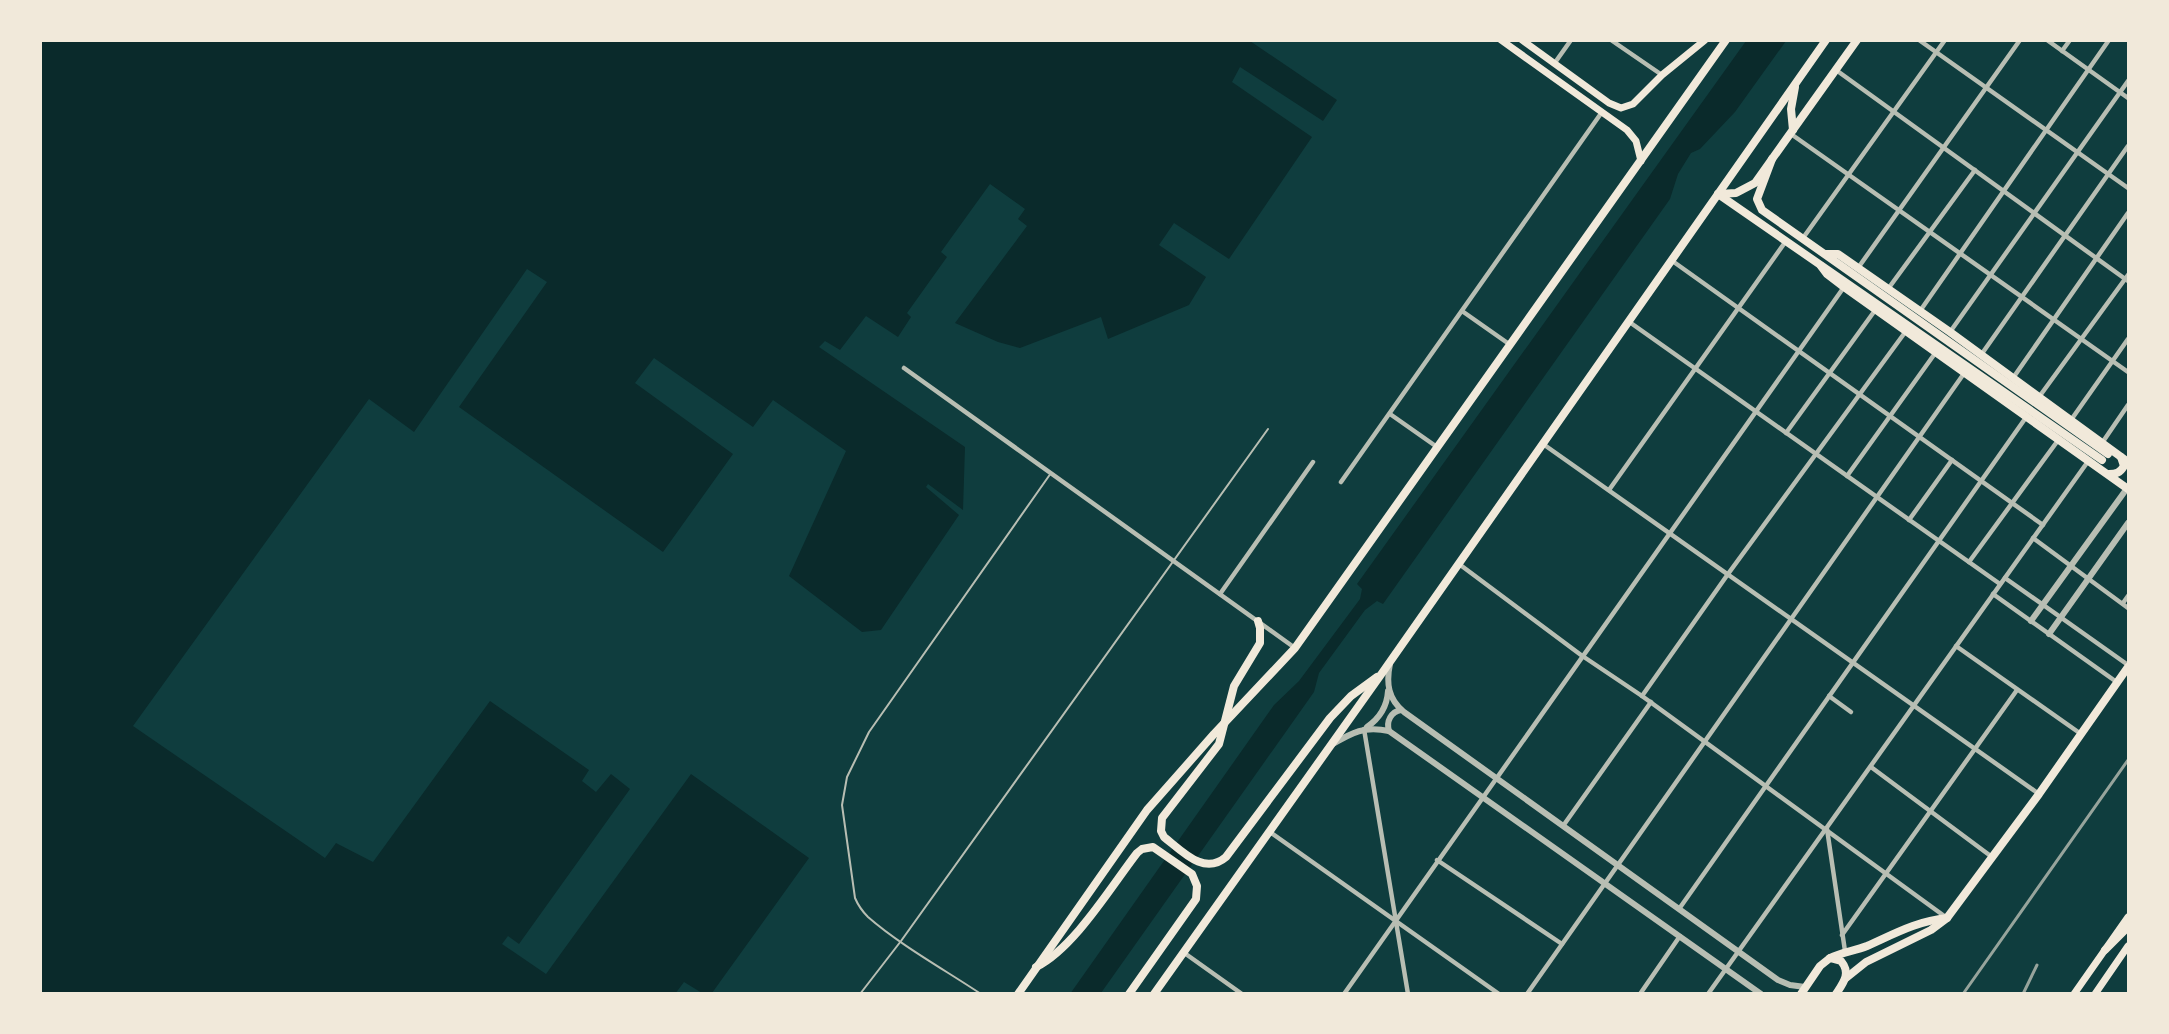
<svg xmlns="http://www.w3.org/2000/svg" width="2169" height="1034" font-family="'Open Sans',sans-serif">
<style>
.water{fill:#0a2a2b}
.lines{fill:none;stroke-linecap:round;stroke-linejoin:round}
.service{stroke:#b8beb3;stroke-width:2}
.minor{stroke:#b8beb3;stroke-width:4.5}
.tertiary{stroke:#b8beb3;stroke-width:6}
.secondary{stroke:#f1e9da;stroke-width:7}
.primary{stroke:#f1e9da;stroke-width:8}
.trunk{stroke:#f1e9da;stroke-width:8}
.rail{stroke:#97a49c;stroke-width:3}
</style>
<rect width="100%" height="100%" fill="#0f3d3e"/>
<!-- water -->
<g class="water">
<path d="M1250,41L1337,100L1323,121L1240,67L1232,82L1312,137L1229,259L1174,223L1159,245L1206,277L1189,305L1108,339L1101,317L1020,348L998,342L955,323L1027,226L1018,219L1025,209L990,184L941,252L947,257L907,313L911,317L898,337L866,316L840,350L825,341L819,347L965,447L963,510L928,484L926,487L959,515L881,630L862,632L789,576L846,451L773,400L753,427L654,358L635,383L733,454L663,552L459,407L547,282L527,269L414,432L369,399L133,726L325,858L336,843L373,862L490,701L589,770L582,781L596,792L611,774L630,789L519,944L508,936L502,944L546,974L691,774L809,858L712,993H702L684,982L675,994L41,993V41Z"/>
<path d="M1746,41H1786L1735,112L1700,149L1691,153L1678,174L1670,199L1383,604L1377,601L1365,610L1319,673L1314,692L1101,993L1070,994L1274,705L1299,681L1360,599L1362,589L1357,584Z"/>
</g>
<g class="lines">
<!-- service -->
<g class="service">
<path d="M860,994L901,941L1268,429"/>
<path d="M981,994C945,970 900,945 868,917C862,911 858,905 855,898L842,805L847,777L869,732L1051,473"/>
</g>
<!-- minor -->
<g class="minor">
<path d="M1611,40L1662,75"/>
<path d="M1919,40L2128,188"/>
<path d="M2047,40L2128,98"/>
<path d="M2062,51L2070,40"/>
<path d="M1554,64L1571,40"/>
<path d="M1836,70L2128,281"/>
<path d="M1791,134L2128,372"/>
<path d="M1803,238L1945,40"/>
<path d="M1671,260L2043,525"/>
<path d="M1858,268L2020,40"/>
<path d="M1888,289L1975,170"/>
<path d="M1462,311L1509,344"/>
<path d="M1920,311L2109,40"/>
<path d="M1628,321L2000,584"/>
<path d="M1950,332L2128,81"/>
<path d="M1981,355L2128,146"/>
<path d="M904,368L1295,648"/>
<path d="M2013,378L2128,213"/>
<path d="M2039,397L2128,275"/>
<path d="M1390,414L1437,447"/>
<path d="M2071,420L2128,339"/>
<path d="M1786,433L1876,309"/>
<path d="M2102,443L2128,405"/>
<path d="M1543,444L2039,794"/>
<path d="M1847,476L1936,352"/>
<path d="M1341,482L1602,112"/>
<path d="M1609,490L1786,241"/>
<path d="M1909,520L1952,460"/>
<path d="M2033,538L2128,608"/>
<path d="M1969,562L2059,439"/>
<path d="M1459,564L1581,655L1642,696L1947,918"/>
<path d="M2005,578L2128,665"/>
<path d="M1220,594L1313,462"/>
<path d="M1993,594L2118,683"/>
<path d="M2123,603L2128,596"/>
<path d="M1956,646L2081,734"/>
<path d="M1642,696L1728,574L1906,331"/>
<path d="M1829,696L1851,712"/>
<path d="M1364,729L1408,994"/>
<path d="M1871,767L1992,857"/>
<path d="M1563,826L1651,702"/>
<path d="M1827,829L1845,951"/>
<path d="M1270,832L1499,994"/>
<path d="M1437,860L1562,944"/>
<path d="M1679,909L2027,416"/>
<path d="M1842,935L2017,690"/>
<path d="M1183,952L1242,994"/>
<path d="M1344,994L1844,287"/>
<path d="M1527,994L1965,372"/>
<path d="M1640,994L1680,936"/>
<path d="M1708,994L2089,460"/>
</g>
<!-- tertiary -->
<g class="tertiary">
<path d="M2031,621L2128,487"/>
<path d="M2049,634L2128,523"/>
<path d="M1390,664C1386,683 1388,699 1404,712L1778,980L1790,985L1805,987"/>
<path d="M1367,727C1380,718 1387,707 1388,691"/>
<path d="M1389,731C1386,721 1391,712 1401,710"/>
<path d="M1331,745C1353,732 1364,726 1389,731L1761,994"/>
</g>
<!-- secondary -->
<g class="secondary">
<path d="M1501,40L1627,130L1636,141L1641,161"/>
<path d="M1522,40L1609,103L1621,108L1633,104L1662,75L1705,40"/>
<path d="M2074,994L2128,917"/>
<path d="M2095,994L2128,946"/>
</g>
<!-- primary -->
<g class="primary">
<path d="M1718,194L1736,193L1755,183L1857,40"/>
<path d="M1826,254H1838L1950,332L2128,462"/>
<path d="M1821,266L1827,274L1844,287L2128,489"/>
<path d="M2109,474C2116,474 2120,473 2124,466L2121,457"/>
<path d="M1830,958C1842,952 1855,951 1867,946C1894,934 1917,921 1947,918"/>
<path d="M1846,978L1866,962L1931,930L1947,918L2039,794L2128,667"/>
<path d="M1801,994L1820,966L1830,958L1841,961C1851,973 1844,982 1836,994"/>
</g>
<!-- trunk -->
<g class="trunk">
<path d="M1793,130L1791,109L1795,87"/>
<path d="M1772,159L1757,199L1762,210L2108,454"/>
<path d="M1718,194L2102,460"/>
<path d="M1258,621L1260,628V643L1234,686L1219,744L1162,818L1161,831L1164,837C1182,851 1204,876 1226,857L1330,718L1351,696L1377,677"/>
<path d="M2105,950L2128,927"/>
<path d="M1036,967C1074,948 1110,888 1137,853L1142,849L1153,847L1192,874L1197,886L1196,899L1129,994"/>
<path d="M1018,994L1147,810L1214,734L1295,648L1726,40"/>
<path d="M1154,994L1380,676L1826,40"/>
</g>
<!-- rail -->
<g class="rail">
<path d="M1963,994L2128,760"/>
<path d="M2023,994L2037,965"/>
</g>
</g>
<!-- border -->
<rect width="2169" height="1034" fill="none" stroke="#f1e9da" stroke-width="84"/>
</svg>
